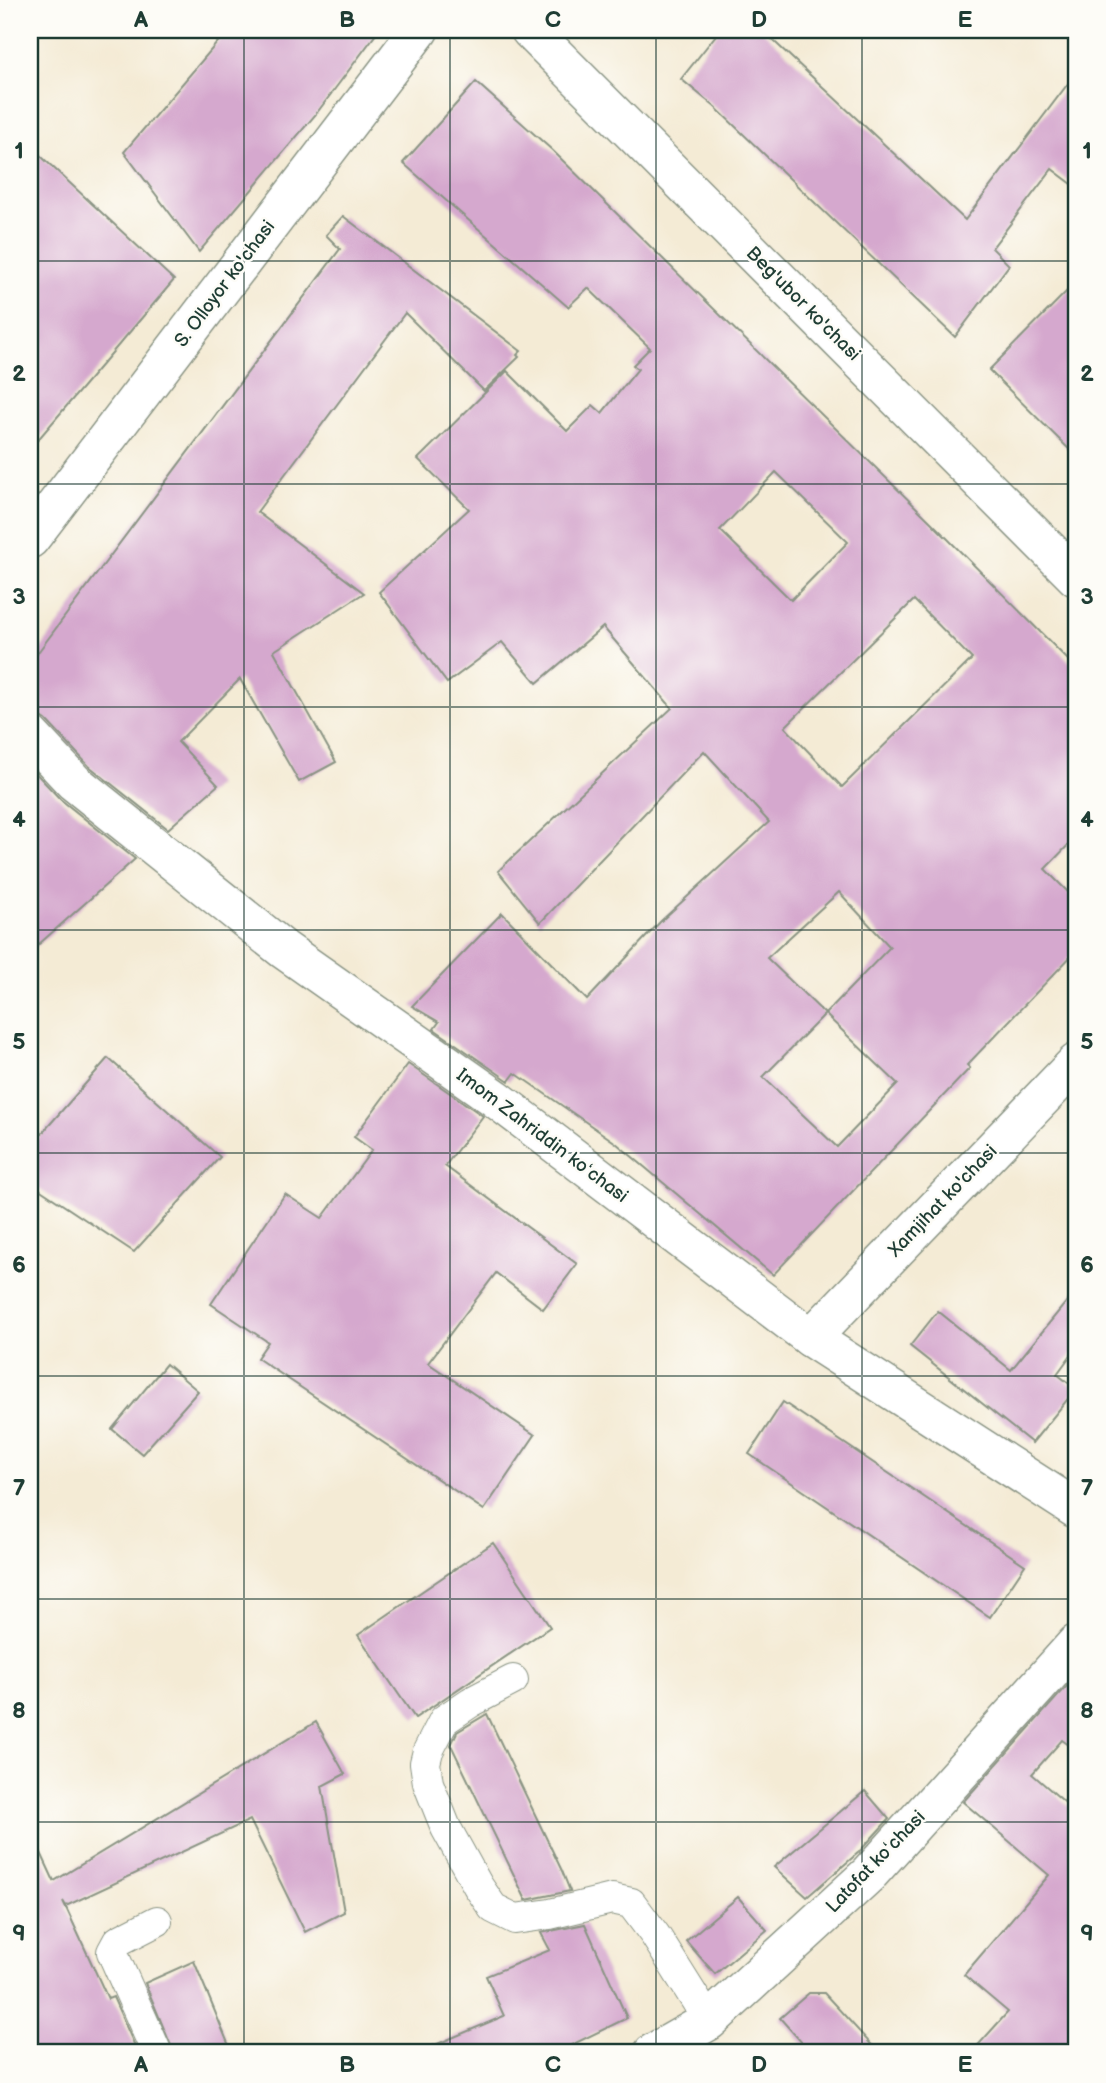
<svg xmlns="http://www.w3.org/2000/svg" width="1106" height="2083" font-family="'Balsamiq Sans',sans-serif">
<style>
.building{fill:#d5a8ce;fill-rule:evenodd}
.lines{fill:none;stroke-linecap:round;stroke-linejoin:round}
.service-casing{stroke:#8a9484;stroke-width:32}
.minor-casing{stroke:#8a9484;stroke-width:41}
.service{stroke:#fff;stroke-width:30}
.minor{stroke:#fff;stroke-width:38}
.grid{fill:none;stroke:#1f3d34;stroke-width:2;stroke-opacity:0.55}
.labels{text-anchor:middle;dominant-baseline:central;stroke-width:5;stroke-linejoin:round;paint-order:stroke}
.street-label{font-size:19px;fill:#1f3d34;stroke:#fdfcf7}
.neatline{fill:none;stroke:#1f3d34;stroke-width:2.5}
.grid-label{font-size:23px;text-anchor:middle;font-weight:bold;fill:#1f3d34}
</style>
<rect width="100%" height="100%" fill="#fdfcf7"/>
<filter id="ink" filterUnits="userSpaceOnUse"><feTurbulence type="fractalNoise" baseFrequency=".0143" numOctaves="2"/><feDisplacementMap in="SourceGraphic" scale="14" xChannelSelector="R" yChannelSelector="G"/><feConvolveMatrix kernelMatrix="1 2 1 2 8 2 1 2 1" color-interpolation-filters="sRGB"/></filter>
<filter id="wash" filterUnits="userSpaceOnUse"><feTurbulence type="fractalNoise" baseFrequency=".00686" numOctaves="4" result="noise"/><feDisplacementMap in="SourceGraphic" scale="28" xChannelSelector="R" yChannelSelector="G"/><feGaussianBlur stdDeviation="1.57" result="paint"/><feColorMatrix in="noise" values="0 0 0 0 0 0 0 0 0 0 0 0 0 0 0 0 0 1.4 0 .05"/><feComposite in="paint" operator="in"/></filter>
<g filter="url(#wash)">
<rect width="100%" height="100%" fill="#f4ebd5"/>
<g id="blocks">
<!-- building -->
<g class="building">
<path d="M228,30H379L316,114L199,252L124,152Z"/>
<path d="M720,30H762L965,220L1076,73V187L1052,169L992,248L1009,265L955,337L715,107L681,79Z"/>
<path d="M476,82L552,150L932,523L1076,668V837L1045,869L1076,900V951L967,1065L970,1068L773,1275L616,1143L515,1073L509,1081L434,1029L439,1022L412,1006L502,913L587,1000L661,921L769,822L704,751L540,923L498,871L672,708L603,627L537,683L502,642L447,683L379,592L469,509L418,459L507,371L567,431L593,405L602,413L638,369L633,365L650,348L588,288L568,307L403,163ZM776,472L848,542L791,600L720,530ZM914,600L972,659L842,787L785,727ZM839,892L890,947L825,1014L767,958ZM825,1014L898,1084L837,1147L763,1077Z"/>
<path d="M30,146L174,280L30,449Z"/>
<path d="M343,216L521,351L517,355L519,357L484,391L405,313L257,512L364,593L274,651L336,762L299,782L240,679L178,742L218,785L168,829L89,766L46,720L37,714H30V663L340,249L326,235Z"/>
<path d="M1076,282V456L989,370Z"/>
<path d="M30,767L60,799L135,859L30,952Z"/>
<path d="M108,1058L220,1157L134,1252L30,1183V1147Z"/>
<path d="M408,1064L483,1116L445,1166L577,1264L543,1309L496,1273L428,1363L535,1435L484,1510L257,1358L268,1342L211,1304L285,1194L322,1218L372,1150L354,1137Z"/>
<path d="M1076,1290V1348L1057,1374L1076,1389L1032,1443L910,1346L938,1311L1011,1370Z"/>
<path d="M166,1364L198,1391L142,1454L112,1429Z"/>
<path d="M783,1402L1025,1565L990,1617L749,1454Z"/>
<path d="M493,1543L550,1627L415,1718L358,1635Z"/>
<path d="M1076,1676V1750L1062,1740L1032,1774L1076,1812V2053H971L1008,2012L964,1975L1049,1875L963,1802Z"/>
<path d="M487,1714L562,1871L570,1891L526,1900L451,1745L457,1732Z"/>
<path d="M316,1722L345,1774L322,1786L344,1912L305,1932L250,1820L66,1906L63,1901L108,1999L113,1997L138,2053H30V1829L54,1881Z"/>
<path d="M865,1791L889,1819L859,1852L807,1897L774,1867Z"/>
<path d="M738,1897L767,1930L715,1974L686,1941Z"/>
<path d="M585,1924L627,2018L555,2053H416L504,2016L486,1976L550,1950L541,1933Z"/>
<path d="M194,1961L232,2053H174L145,1983Z"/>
<path d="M809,1993H824L879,2053H811L780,2018Z"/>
</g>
</g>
</g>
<g filter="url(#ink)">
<use href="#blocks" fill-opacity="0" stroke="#8a9484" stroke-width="2"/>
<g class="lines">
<defs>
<g id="service">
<path d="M513,1680L471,1702L444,1720L428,1751L425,1763L428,1783L446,1828L478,1886L493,1908L515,1919L550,1914L612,1899L631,1903L655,1935L709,2021"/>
<path d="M157,1921L118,1941L112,1952L157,2053"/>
</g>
<g id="minor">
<path d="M530,30L1076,577"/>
<path d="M30,539L419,30"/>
<path d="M30,735L74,782L283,949L495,1098L811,1338L1076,1509"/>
<path d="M811,1338L1076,1063"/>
<path d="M653,2053L709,2021L869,1874L1076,1644"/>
</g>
</defs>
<!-- service casing -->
<use href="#service" class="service-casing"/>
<!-- minor casing -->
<use href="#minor" class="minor-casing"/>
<!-- service -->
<use href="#service" class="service"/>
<!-- minor -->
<use href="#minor" class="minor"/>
</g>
</g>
<!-- grid -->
<path class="grid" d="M244,30V2053M450,30V2053M656,30V2053M862,30V2053M30,261H1076M30,484H1076M30,707H1076M30,930H1076M30,1153H1076M30,1376H1076M30,1599H1076M30,1822H1076"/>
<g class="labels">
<!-- street labels -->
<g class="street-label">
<text transform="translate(225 284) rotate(-53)">S. Olloyor ko'chasi</text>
<text transform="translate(803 304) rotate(45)">Beg'ubor ko'chasi</text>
<text transform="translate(542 1136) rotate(37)">Imom Zahriddin koʻchasi</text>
<text transform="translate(943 1201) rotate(-46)">Xamjihat ko'chasi</text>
<text transform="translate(876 1862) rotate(-46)">Latofat koʻchasi</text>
</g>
</g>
<!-- margin -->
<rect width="1106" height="2083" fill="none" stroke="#fdfcf7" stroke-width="77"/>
<rect x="38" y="38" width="1030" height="2006" class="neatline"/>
<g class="grid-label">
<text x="141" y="27">A</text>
<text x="347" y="27">B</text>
<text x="553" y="27">C</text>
<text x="759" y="27">D</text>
<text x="965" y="27">E</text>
<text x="19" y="158">1</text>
<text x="1087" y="158">1</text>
<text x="19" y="381">2</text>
<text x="1087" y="381">2</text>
<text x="19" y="604">3</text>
<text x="1087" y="604">3</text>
<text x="19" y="827">4</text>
<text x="1087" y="827">4</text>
<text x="19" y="1049">5</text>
<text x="1087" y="1049">5</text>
<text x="19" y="1272">6</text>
<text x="1087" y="1272">6</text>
<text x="19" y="1495">7</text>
<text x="1087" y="1495">7</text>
<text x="19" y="1718">8</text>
<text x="1087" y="1718">8</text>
<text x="19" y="1941">9</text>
<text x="1087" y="1941">9</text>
<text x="141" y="2072">A</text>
<text x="347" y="2072">B</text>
<text x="553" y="2072">C</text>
<text x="759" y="2072">D</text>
<text x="965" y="2072">E</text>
</g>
</svg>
